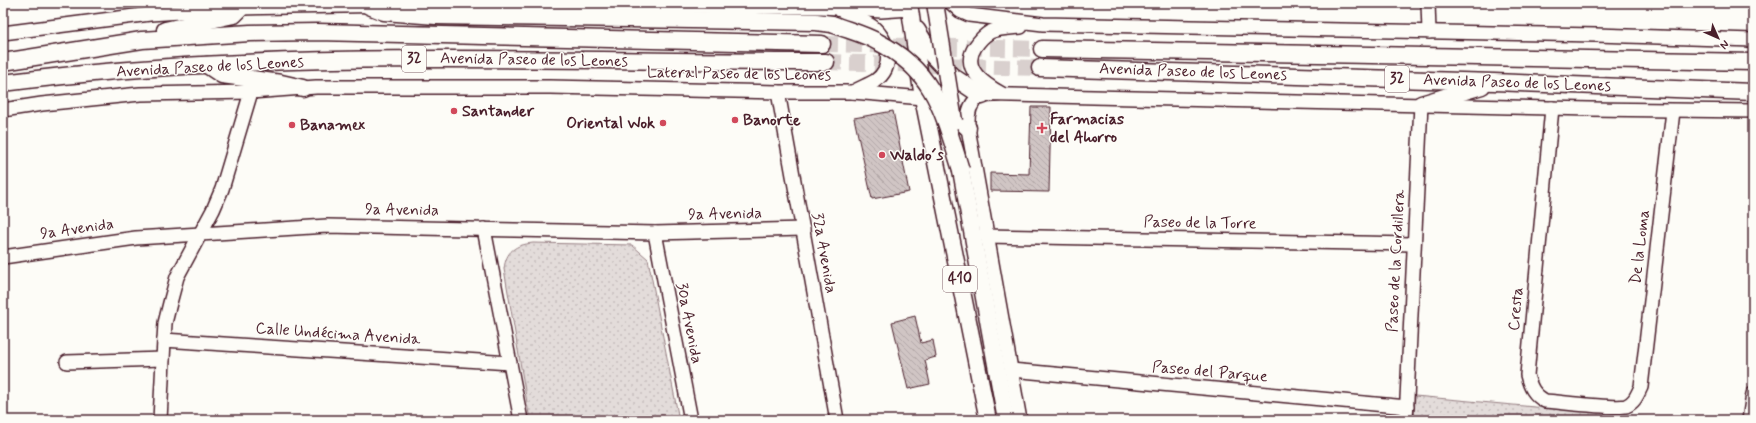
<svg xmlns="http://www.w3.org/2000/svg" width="1756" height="423" font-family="Mynerve,sans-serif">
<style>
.green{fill:url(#green-dots);stroke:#967e82}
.building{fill:url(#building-back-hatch);stroke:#4a1f2b}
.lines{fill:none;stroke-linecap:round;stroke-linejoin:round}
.major-tunnel{stroke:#d9d0ce;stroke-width:16;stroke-dasharray:16 8;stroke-linecap:butt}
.minor-casing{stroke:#4a1f2b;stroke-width:16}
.major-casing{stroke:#4a1f2b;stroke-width:19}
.minor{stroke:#fdfcf7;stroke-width:13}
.major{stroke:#fdfcf7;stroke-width:16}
.major-bridge-casing{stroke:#4a1f2b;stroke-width:19;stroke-linecap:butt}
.major-bridge{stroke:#fdfcf7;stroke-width:16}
.poi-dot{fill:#d1495b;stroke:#fdfcf7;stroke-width:1.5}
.labels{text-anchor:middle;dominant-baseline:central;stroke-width:3;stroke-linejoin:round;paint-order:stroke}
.shield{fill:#fdfcf7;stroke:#806168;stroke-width:1}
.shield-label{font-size:15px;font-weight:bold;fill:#4a1f2b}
.street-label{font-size:16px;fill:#4a1f2b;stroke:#fdfcf7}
.poi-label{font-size:16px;font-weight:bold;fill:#4a1f2b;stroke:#fdfcf7;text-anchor:start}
</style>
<defs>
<pattern id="green-dots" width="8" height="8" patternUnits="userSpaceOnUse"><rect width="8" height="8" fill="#e3dcda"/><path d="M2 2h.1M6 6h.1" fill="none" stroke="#c4bcbb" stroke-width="1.8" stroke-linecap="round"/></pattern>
<pattern id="building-back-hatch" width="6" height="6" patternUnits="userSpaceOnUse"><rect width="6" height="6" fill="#d0c5c4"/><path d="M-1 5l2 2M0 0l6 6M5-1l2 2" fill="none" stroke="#b4a9a9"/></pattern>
</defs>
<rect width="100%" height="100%" fill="#fdfcf7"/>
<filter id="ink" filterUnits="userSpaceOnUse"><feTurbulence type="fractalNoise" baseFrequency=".025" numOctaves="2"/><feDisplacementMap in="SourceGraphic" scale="8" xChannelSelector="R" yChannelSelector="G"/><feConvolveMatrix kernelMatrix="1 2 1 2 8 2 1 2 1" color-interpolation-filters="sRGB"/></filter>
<g filter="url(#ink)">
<!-- green -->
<g class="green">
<path d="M533,243L632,245L648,259L679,420H530L504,269C506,251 515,245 533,243Z"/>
<path d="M1415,396L1676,420H1414Z"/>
</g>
<!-- building -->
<g class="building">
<path d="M1031,107H1051L1049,192L990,191V173L1029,174Z"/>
<path d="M893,111L909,192L872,199L854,118Z"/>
<path d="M915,316L921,343L933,340L936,357L925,360L930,384L908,389L892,322Z"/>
</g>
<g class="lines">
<!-- major-tunnel -->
<g class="major-tunnel">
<path d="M822,44L1042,49"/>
<path d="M826,62L1040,68"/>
</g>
<defs>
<g id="minor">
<path d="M951,3L960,11L969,15L1043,24L1596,35L1753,40"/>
<path d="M1428,3L1429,32"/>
<path d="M842,13C853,17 864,20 873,27C889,41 895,67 875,81C868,85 860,88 853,92"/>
<path d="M3,33L150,14L241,8L397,5L822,7L881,11L910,9"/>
<path d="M778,92L837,420"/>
<path d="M1002,94C986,85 960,69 975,47C979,41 983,36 990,32C999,28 1011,28 1021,27"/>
<path d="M1552,108L1527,375C1530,387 1534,395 1545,401C1560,402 1615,409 1626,406C1635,402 1637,395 1641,387L1673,111"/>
<path d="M3,110L42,104L140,94L251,92L316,87H550L778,92H853L923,98"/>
<path d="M484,229L521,420"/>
<path d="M655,233L691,420"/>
<path d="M986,236L1413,244"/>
<path d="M3,257L136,238L327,226L655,233L803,229"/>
<path d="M164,340L510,363"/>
<path d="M67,362L163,359"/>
<path d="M1011,370L1407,407"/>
<path d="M160,420L164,340L165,323L170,303L177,277L213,210L222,189L251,92"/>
<path d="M1020,420L968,128C966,93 984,94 1012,95L1589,109L1753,111"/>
<path d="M1406,420L1421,104"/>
<path d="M1749,420L1753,394"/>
</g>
<g id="major">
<path d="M909,3L923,98L988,420"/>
<path d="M369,6L384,12L436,16L816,22L832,24"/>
<path d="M165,30L229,16L234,15L241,8"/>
<path d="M917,30L932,55L952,76L982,96"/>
<path d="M1042,49L1753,62"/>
<path d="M3,62L142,40L250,33L318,32L822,44"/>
<path d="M207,65L222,75L281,83L303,88"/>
<path d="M1040,68L1494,82L1753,92"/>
<path d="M3,83C276,47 552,62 826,62"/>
<path d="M1421,104L1482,86"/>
<path d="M944,114C953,112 961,122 968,128"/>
<path d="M961,170L1006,420"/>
</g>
</defs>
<!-- minor casing -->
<use href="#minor" class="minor-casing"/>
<!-- major casing -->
<use href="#major" class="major-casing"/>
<!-- minor -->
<use href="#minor" class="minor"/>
<!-- major -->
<use href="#major" class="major"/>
<defs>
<g id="major-bridge">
<path d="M935,3L954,121"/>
<path d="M832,24C847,30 864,34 878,42C936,72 943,113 961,170"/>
</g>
</defs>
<!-- major-bridge casing -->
<use href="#major-bridge" class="major-bridge-casing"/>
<!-- major-bridge -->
<use href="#major-bridge" class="major-bridge"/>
</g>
</g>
<!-- markers -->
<g class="poi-dot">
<circle cx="454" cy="111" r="4"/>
<circle cx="735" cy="120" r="4"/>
<circle cx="663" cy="123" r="4"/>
<circle cx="292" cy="125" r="4"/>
<path d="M1040 122h4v4h4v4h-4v4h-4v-4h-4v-4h4z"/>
<circle cx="882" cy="155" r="4"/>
</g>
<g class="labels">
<!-- shield labels -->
<g class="shield">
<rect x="402" y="46" width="24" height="26" rx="3"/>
<rect x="1385" y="66" width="24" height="26" rx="3"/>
<rect x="943" y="266" width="34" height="26" rx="3"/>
</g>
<g class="shield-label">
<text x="414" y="59">32</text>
<text x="1397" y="79">32</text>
<text x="960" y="279">410</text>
</g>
<!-- street labels -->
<g class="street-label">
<text transform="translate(534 60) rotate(1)">Avenida Paseo de los Leones</text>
<text transform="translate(210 67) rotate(-3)">Avenida Paseo de los Leones</text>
<text transform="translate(1193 72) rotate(2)">Avenida Paseo de los Leones</text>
<text transform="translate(739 74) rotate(1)">Lateral Paseo de los Leones</text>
<text transform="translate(1517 83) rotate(2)">Avenida Paseo de los Leones</text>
<text transform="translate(402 210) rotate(1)">9a Avenida</text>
<text transform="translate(725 214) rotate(-1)">9a Avenida</text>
<text transform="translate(1200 223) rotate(1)">Paseo de la Torre</text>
<text transform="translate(77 229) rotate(-8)">9a Avenida</text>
<text transform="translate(1640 247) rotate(-83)">De la Loma</text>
<text transform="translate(824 253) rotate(80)">32a Avenida</text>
<text transform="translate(1396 261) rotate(-87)">Paseo de la Cordillera</text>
<text transform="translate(1516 309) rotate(-85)">Cresta</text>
<text transform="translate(689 323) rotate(79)">30a Avenida</text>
<text transform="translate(338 334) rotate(4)">Calle Undécima Avenida</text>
<text transform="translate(1210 372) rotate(5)">Paseo del Parque</text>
</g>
<!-- poi labels -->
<g class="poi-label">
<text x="462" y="111">Santander</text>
<text x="1050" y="119">Farmacias<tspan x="1050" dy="18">del Ahorro</tspan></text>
<text x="743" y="120">Banorte</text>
<text x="655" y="123" text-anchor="end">Oriental Wok</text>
<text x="300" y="125">Banamex</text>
<text x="890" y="155">Waldo´s</text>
</g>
</g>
<!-- margin -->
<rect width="1756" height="423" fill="none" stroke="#fdfcf7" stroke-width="16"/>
<rect x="8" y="8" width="1740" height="407" fill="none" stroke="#4a1f2b" stroke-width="1.5" filter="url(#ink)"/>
<!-- north arrow -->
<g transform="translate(1718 38) rotate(135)" stroke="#fdfcf7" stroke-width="3" paint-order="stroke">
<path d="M0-3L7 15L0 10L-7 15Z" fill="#4a1f2b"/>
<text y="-6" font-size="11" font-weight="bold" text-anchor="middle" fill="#4a1f2b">N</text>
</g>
</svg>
